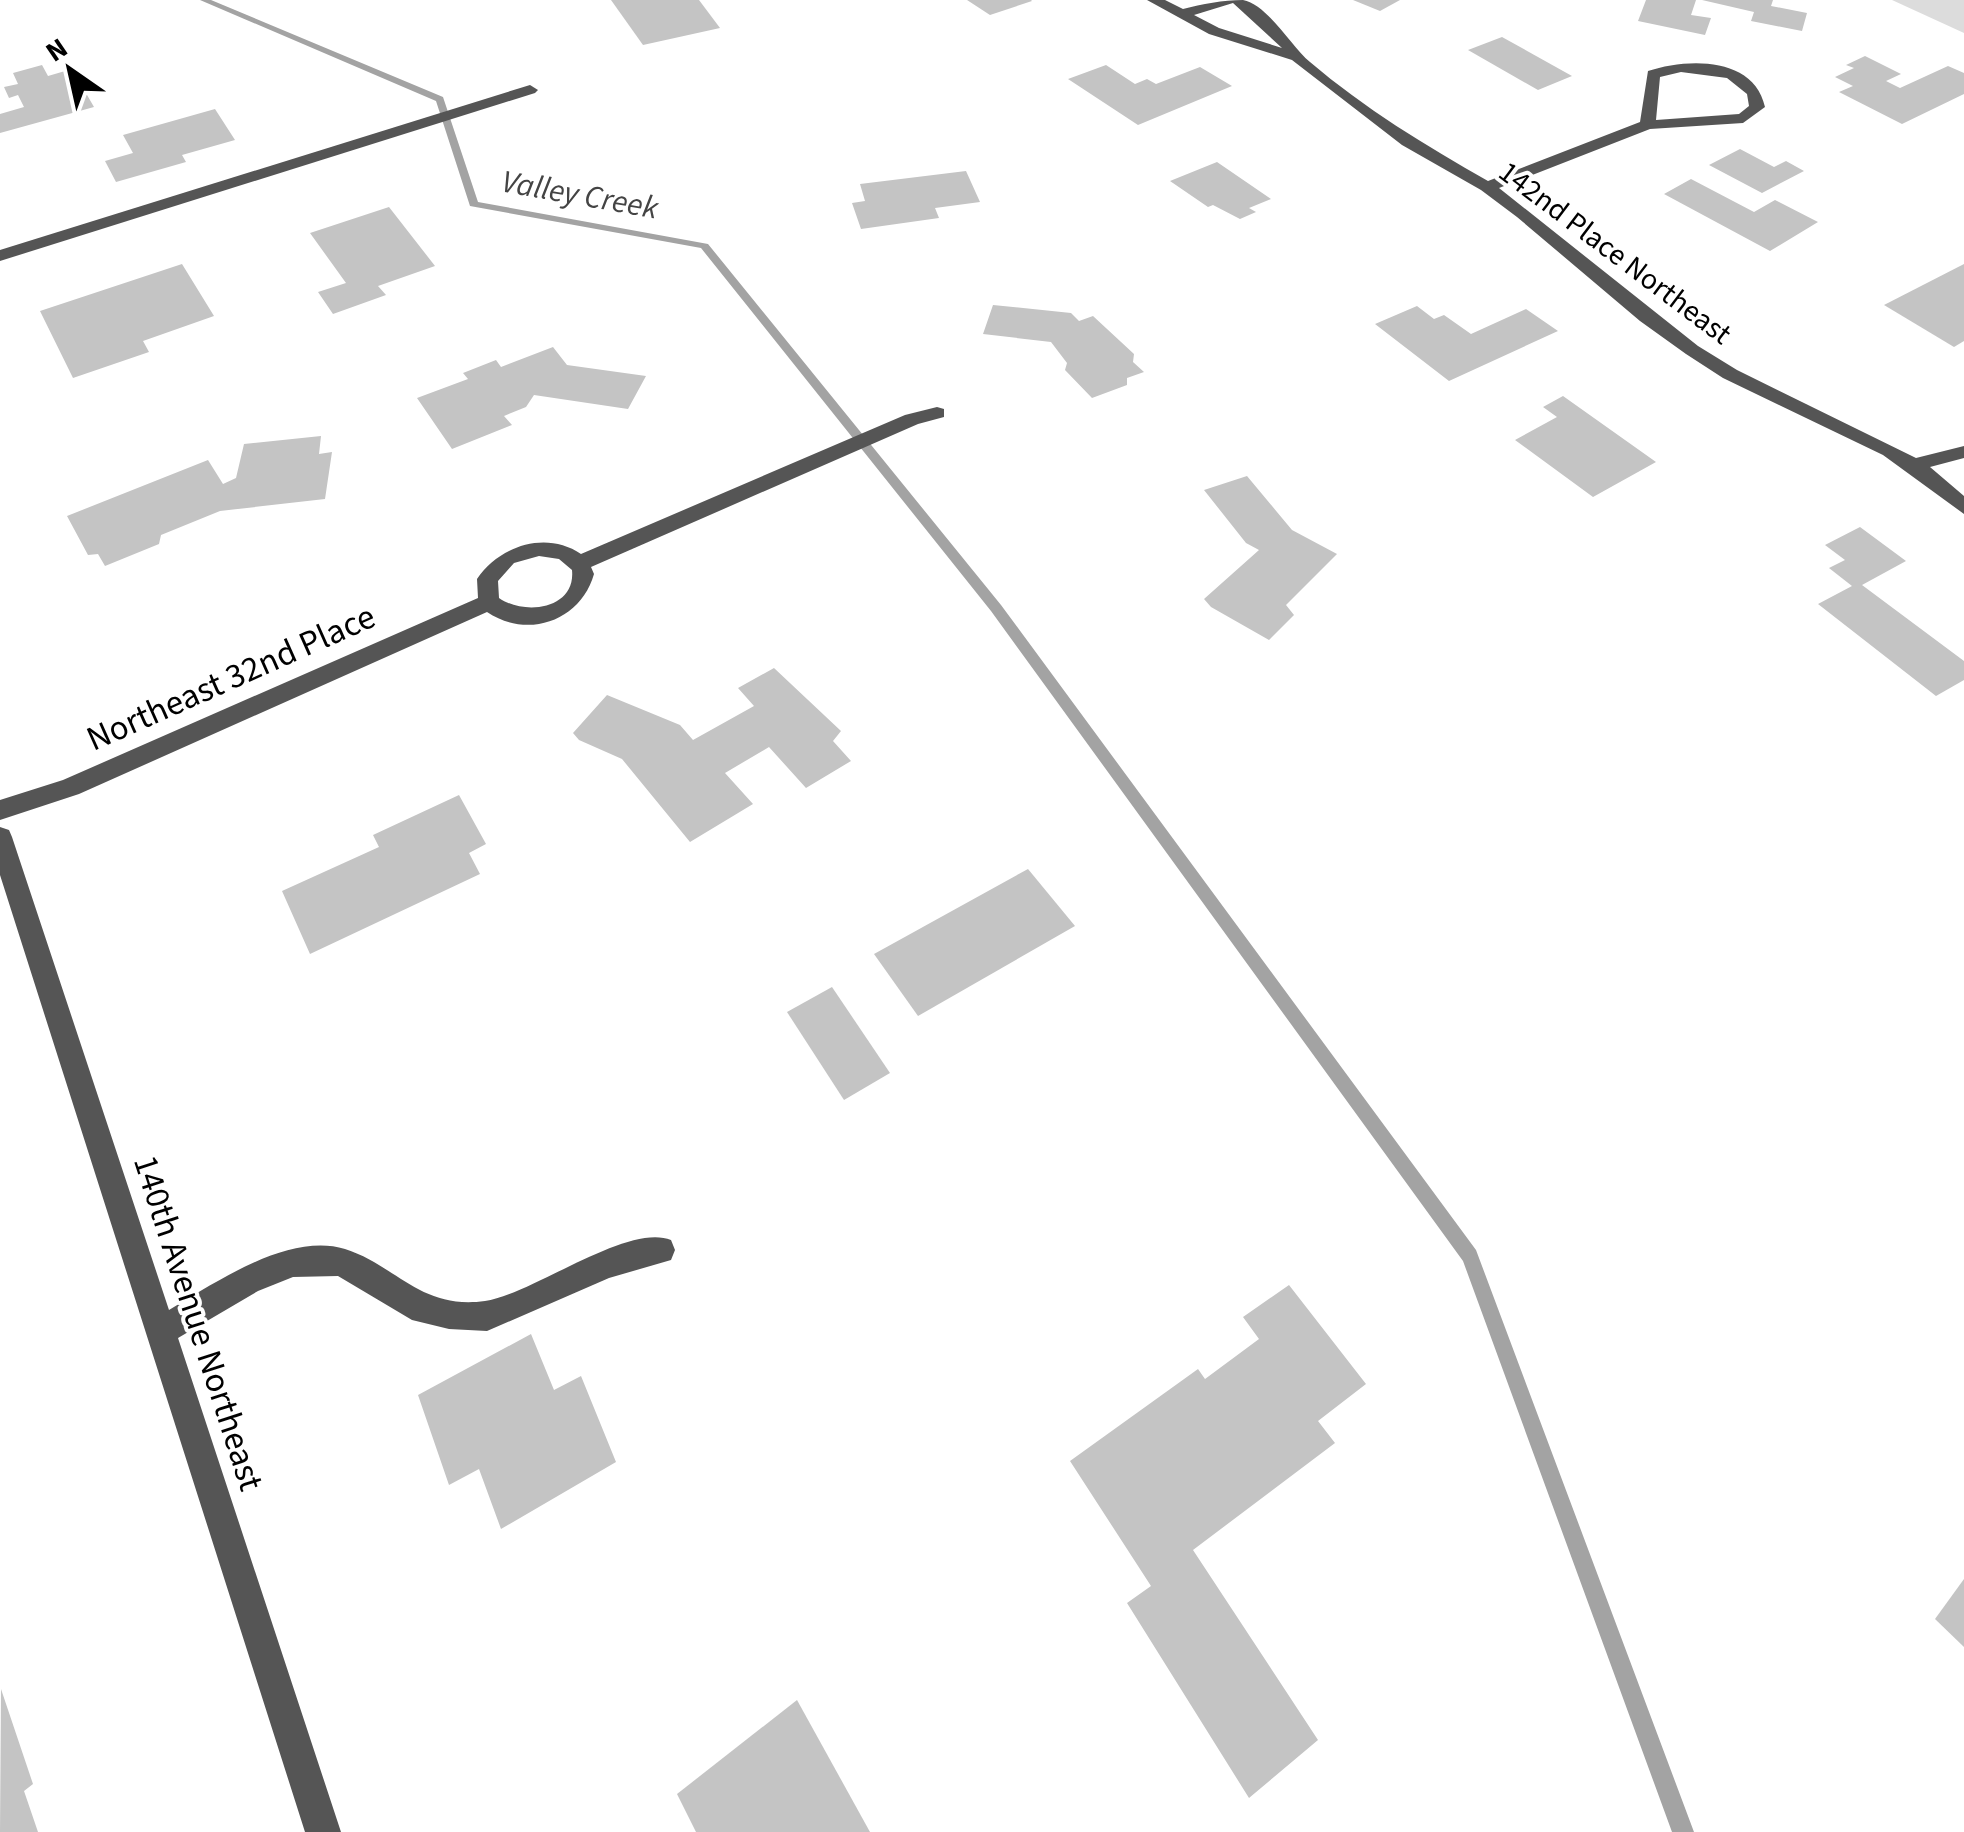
<svg xmlns="http://www.w3.org/2000/svg" width="1964" height="1832" font-family="'Source Sans 3',sans-serif">
<style>
.green{fill:#dcdcdc}
.lines{fill:none;stroke-linecap:round;stroke-linejoin:round}
.stream{fill:#a3a3a3;fill-rule:evenodd}
.building{fill:#c4c4c4}
.minor{fill:#555;fill-rule:evenodd}
.labels{text-anchor:middle;dominant-baseline:central;stroke-width:8;stroke-linejoin:round;paint-order:stroke}
.far-street-label{font-size:30px;fill:#000;stroke:#fff}
.far-water-label{font-size:32px;font-style:italic;fill:#444;stroke:#fff}
.street-label{font-size:35px;fill:#000;stroke:#fff}
</style>
<rect width="100%" height="100%" fill="#fff"/>
<!-- green -->
<path class="green" d="M1892,0H1964V33Z"/>
<g class="lines">
<!-- stream -->
<path class="stream" d="M200,0H211L443,97L478,202L708,244L1001,605L1476,1250L1694,1832H1672L1463,1261L991,611L701,248L470,206L436,101Z"/>
</g>
<!-- building -->
<g class="building">
<path d="M611,0H699L720,28L643,45Z"/>
<path d="M967,0H1031L1032,1L990,15Z"/>
<path d="M1353,0H1400L1380,11Z"/>
<path d="M1646,0H1696L1691,15L1711,18L1705,35L1638,21Z"/>
<path d="M1702,0H1773L1771,6L1807,13L1802,31L1751,21L1754,12Z"/>
<path d="M1502,37L1572,76L1538,90L1468,50Z"/>
<path d="M1865,56L1901,74L1886,81L1900,88L1948,66L1964,73V94L1902,124L1839,92L1853,86L1835,77L1854,68L1846,65Z"/>
<path d="M42,65L48,76L72,69L94,107L0,133V114L24,107L18,95L9,98L4,87L18,84L13,73Z"/>
<path d="M1106,65L1135,84L1147,79L1156,84L1200,67L1232,86L1138,125L1068,79Z"/>
<path d="M215,109L235,140L182,155L186,162L116,182L105,161L133,153L123,135Z"/>
<path d="M1740,149L1774,167L1786,161L1804,171L1762,193L1709,165Z"/>
<path d="M1217,162L1271,199L1249,208L1256,212L1240,219L1213,205L1208,207L1170,181Z"/>
<path d="M966,171L980,202L935,208L939,218L861,229L852,203L865,201L860,184Z"/>
<path d="M1691,179L1754,212L1775,200L1818,222L1770,251L1664,194Z"/>
<path d="M389,207L435,266L378,286L386,295L333,314L318,292L346,283L310,233Z"/>
<path d="M182,264L214,316L143,341L149,352L73,378L40,311Z"/>
<path d="M1964,264V341L1954,347L1884,305Z"/>
<path d="M993,305L1071,313L1079,321L1093,316L1134,354L1133,362L1144,372L1127,378V385L1092,398L1065,370L1067,363L1051,342L983,334Z"/>
<path d="M1417,306L1434,319L1444,315L1471,334L1526,309L1558,331L1449,381L1375,324Z"/>
<path d="M553,347L567,365L646,376L628,409L534,395L526,407L504,416L512,425L452,449L417,398L468,379L463,373L496,360L501,367Z"/>
<path d="M1563,396L1656,462L1593,497L1515,440L1557,417L1543,407Z"/>
<path d="M321,436L319,454L332,452L325,499L220,511L161,535L159,544L105,566L98,554L88,555L67,516L208,460L223,484L236,478L244,444Z"/>
<path d="M1247,476L1292,530L1337,554L1286,605L1294,615L1269,640L1211,607L1204,599L1259,550L1246,543L1204,490Z"/>
<path d="M1860,527L1906,561L1862,585L1964,661V680L1936,696L1818,604L1852,586L1829,568L1845,560L1825,545Z"/>
<path d="M774,668L841,731L833,741L851,761L806,788L769,747L725,773L753,804L690,842L622,759L579,740L573,733L607,695L680,725L693,740L754,706L738,688Z"/>
<path d="M459,795L486,844L469,853L480,874L310,954L282,891L379,847L373,835Z"/>
<path d="M1028,869L1075,926L918,1016L874,954Z"/>
<path d="M832,987L890,1073L844,1100L787,1012Z"/>
<path d="M1289,1285L1366,1384L1318,1421L1335,1443L1193,1550L1318,1740L1249,1798L1127,1603L1151,1586L1070,1461L1198,1369L1205,1379L1259,1339L1243,1317Z"/>
<path d="M531,1334L554,1390L581,1376L616,1462L501,1529L479,1469L449,1485L418,1395Z"/>
<path d="M1964,1579V1647L1935,1619Z"/>
<path d="M1,1689L33,1784L24,1791L38,1832H0Z"/>
<path d="M797,1700L870,1832H696L677,1794Z"/>
</g>
<g class="lines">
<!-- minor -->
<g class="minor">
<path d="M1147,0H1165L1183,9C1202,4 1223,0 1243,0C1268,5 1291,46 1310,62C1364,108 1426,146 1488,181L1640,122L1648,71C1687,58 1754,56 1765,107L1743,123L1650,129L1499,188L1698,346L1737,370L1916,458L1964,446V458L1930,467L1964,496V514L1883,455L1723,378L1686,354L1640,321L1517,217L1481,190L1402,145L1292,60L1209,34ZM1233,3L1282,48L1219,28L1194,15ZM1681,72L1727,78L1747,94L1749,106L1739,114L1656,120L1660,77Z"/>
<path d="M530,85L538,90L535,93L0,261V250Z"/>
<path d="M937,407L944,409V417L918,424L591,567L594,574C581,620 529,640 487,612L79,794L0,820V800L63,780L478,598L477,579C499,546 546,530 581,554L905,415ZM539,556L559,559L572,570C576,609 525,616 499,598L498,581L514,563Z"/>
<path d="M0,827L9,830L12,837L169,1310C215,1283 288,1232 345,1249C396,1265 420,1310 485,1301C531,1295 628,1222 671,1240L675,1250L671,1260L609,1278L487,1331L449,1329L412,1320L338,1276L293,1277L258,1291L178,1338L341,1832H305L0,875Z"/>
</g>
</g>
<g class="labels">
<!-- far-street labels -->
<g class="far-street-label">
<text transform="translate(1615 253) rotate(37)">142nd Place Northeast</text>
</g>
<!-- far-water labels -->
<g class="far-water-label">
<text transform="translate(580 195) rotate(10)">Valley Creek</text>
</g>
<!-- street labels -->
<g class="street-label">
<text transform="translate(231 678) rotate(-24)">Northeast 32nd Place</text>
<text transform="translate(198 1323) rotate(72)">140th Avenue Northeast</text>
</g>
</g>
<!-- north arrow -->
<g transform="translate(70 70) rotate(326)" stroke="#ffffff" stroke-width="8" paint-order="stroke">
<path d="M0-8L18 38L0 25L-18 38Z" fill="#000000"/>
<text y="-15" font-size="28" font-weight="bold" text-anchor="middle" fill="#000000">N</text>
</g>
</svg>
